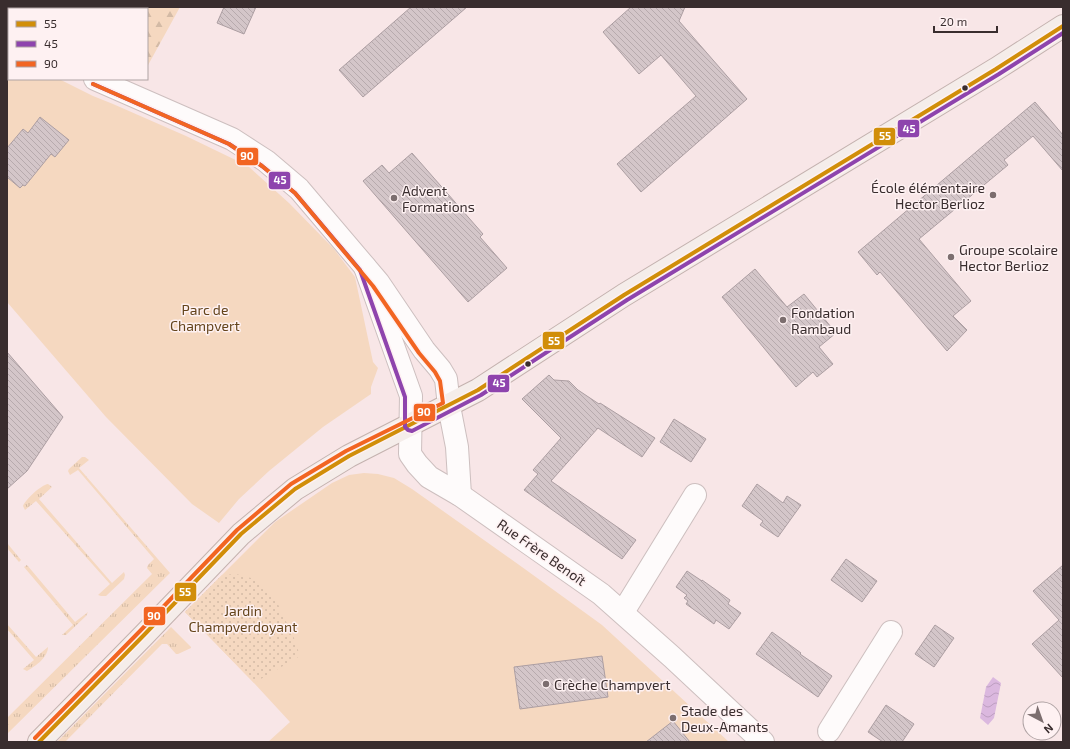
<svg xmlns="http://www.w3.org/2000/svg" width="1070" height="749" font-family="'Exo 2',sans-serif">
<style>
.grass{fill:url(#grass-tufts)}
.forest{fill:url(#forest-firs)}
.park{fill:#f5d8c0}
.garden{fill:url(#garden-dots)}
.water{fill:url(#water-waves)}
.building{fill:url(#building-back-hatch);stroke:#ac9ea2}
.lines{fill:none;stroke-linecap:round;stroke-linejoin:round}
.minor-casing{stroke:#cdbfbf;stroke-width:24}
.major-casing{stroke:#c4b2af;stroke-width:24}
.minor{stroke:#fefbfb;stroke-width:22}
.major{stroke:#f5edea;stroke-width:22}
.bus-1-casing{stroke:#fef1f2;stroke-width:7}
.bus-2-casing{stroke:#fef1f2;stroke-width:7}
.bus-3-casing{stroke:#fef1f2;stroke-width:7}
.bus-1{stroke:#d18e09;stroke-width:4}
.bus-2{stroke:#8e44ad;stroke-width:4}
.bus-3{stroke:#f26522;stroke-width:4}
.bus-dot{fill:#392d2e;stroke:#fef1f2;stroke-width:1.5}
.poi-dot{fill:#7c6e6f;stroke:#fef1f2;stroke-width:1.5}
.labels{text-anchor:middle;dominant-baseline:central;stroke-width:3;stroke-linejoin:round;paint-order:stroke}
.poi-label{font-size:14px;fill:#392d2e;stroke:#fef1f2;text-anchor:start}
.park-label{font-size:14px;fill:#64441b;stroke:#fef1f2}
.street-label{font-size:14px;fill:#392d2e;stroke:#fef1f2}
.line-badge{stroke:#fef1f2;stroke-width:1.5}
.badge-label{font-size:11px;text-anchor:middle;font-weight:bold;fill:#fff}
</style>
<defs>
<pattern id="grass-tufts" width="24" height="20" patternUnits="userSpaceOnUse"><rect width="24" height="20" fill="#f5d8c0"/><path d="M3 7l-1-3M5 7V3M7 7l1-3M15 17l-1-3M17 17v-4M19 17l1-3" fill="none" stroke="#d3baa5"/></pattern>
<pattern id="forest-firs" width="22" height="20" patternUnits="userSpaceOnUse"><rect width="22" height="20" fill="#f5d8c0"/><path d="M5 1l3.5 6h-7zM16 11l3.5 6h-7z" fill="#d3baa5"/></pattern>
<pattern id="garden-dots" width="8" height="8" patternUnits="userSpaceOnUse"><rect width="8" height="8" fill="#f5d8c0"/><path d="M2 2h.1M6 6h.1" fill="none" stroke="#d3baa5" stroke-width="1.8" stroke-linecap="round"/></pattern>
<pattern id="water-waves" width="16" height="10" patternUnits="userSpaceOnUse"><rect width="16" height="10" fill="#dbb8df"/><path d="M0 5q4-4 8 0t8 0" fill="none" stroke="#bd9ec0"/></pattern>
<pattern id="building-back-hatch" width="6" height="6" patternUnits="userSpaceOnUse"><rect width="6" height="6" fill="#d4c6c9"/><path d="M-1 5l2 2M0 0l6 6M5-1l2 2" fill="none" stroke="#b7aaad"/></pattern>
</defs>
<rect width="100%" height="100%" fill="#f8e6e7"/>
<!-- grass -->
<g class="grass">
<path d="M82,457H85L89,460L79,468L170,573L7,734V718L152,574L147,568L148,565L154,559L78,470L70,475L68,471L69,469Z"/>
<path d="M48,484L52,487L39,499L112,583L124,572L125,575L124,579L106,596H101L98,595L110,584L36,501L25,510L23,506C26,499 41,485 48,484Z"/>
<path d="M7,543L21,560L19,562L7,548Z"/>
<path d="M27,565L75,622L88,612L86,616L66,635H62L73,625L24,567Z"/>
<path d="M7,624L36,657L48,647C48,657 36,666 27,671L23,669L34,660L7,629Z"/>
<path d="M171,627L191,647V648L178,654H176L167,644H162L65,742H57Z"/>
</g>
<!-- forest -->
<path class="forest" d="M27,7H180L147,67V9H29Z"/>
<!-- park -->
<g class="park">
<path d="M9,76V79H59L93,96L113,104L186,136L248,166L289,203L334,249L355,277L373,362L378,368L371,387V394L323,427L269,471L239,499L219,523L192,504L106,417L7,302V79Z"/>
<path d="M364,473L378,474L394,478L412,489L522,567L602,625L729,742H268L290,722L254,683L185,612L275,522L332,483L349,475Z"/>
</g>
<!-- garden -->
<path class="garden" d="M236,574L251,578L263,585L271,593L278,604L281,612L293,635L300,656L254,683L185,612L222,575Z"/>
<!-- water -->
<path class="water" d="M993,677L1001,683L994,718L988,725L980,718L986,687Z"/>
<!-- building -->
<g class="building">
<path d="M224,7H256L244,34L217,23Z"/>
<path d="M411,7H467L363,97L339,70Z"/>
<path d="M631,7H685L679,21L747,99L641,192L617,164L696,96L661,55L639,74L603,32Z"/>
<path d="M1035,102L1063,135V171L1033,136L1004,160L1008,165L919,239L971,301L953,316L967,330L947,351L880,272L877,275L858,252Z"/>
<path d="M40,117L69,140L55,157L51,154L25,186L23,185L20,188L7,177V148L23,129L28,133Z"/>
<path d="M412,153L483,234L480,237L507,268L468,302L363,181L382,165L389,173Z"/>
<path d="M755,269L787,307L804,294L836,333L819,347L833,364L817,377L813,372L796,387L722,297Z"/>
<path d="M7,352L63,417L27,471L7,489Z"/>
<path d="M549,375L554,380L569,381L578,390L599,404L600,403L655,438L642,457L598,428L551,481L636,540L622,559L524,490L538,474L533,470L561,438L522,399Z"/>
<path d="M674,419L706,439L691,462L660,442Z"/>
<path d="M757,484L783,503L787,496L801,505L778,537L760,525L763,521L742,506Z"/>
<path d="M846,559L877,581L862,602L831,580Z"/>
<path d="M1063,565V678L1032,644L1059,620L1033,591Z"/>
<path d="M687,571L702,581V580L730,600L728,604L741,613L729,629L716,620L714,624L686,604L688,601L684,598L687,595L676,587Z"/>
<path d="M935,625L954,638L934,667L915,654Z"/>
<path d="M772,632L801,653L800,654L832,676L818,697L756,654Z"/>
<path d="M602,656L608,697L520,709L514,667Z"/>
<path d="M886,705L914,724L902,742H883L868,732Z"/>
<path d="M673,721L690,742H646Z"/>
</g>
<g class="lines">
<defs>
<g id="minor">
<path d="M7,28L9,30"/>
<path d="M95,79L232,139L266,161L299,189L378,282L424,350L440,369L446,379L449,406L457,447L460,495"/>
<path d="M365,267L411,396L410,454L417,464L429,477L460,495L601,594L672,657L763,742"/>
<path d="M623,612L695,495"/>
<path d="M829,731L891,632"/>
</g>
<path id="major" d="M39,742L144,635L241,534L295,489L349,456L478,390L624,295L996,69L1063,26"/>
</defs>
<!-- minor casing -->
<use href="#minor" class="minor-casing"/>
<!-- major casing -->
<use href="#major" class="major-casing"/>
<!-- minor -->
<use href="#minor" class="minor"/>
<!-- major -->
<use href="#major" class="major"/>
<defs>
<path id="bus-1" d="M39,742L144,635L241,534L295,489L349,456L478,390L624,295L996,69L1063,26"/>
<path id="bus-2" d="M93,84L229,144L262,166L295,193L360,270L405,397V427L408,430L412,431L481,395L627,300L999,74L1063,33"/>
<path id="bus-3" d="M35,738L140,631L237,530L291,484L346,451L443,403L440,381L435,372L419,353L373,286L295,193L262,166L229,144L93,84"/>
</defs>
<!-- bus-1 casing -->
<use href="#bus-1" class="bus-1-casing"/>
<!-- bus-2 casing -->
<use href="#bus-2" class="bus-2-casing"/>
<!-- bus-3 casing -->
<use href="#bus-3" class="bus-3-casing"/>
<!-- bus-1 -->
<use href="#bus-1" class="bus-1"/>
<!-- bus-2 -->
<use href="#bus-2" class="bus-2"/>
<!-- bus-3 -->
<use href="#bus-3" class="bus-3"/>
</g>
<!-- markers -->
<g class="bus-dot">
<circle cx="965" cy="88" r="3.5"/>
<circle cx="528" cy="364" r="3.5"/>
</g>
<g class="poi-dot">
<circle cx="993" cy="195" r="4"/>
<circle cx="394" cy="198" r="4"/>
<circle cx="951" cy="257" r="4"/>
<circle cx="783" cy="320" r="4"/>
<circle cx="546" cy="684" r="4"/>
<circle cx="673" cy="718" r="4"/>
</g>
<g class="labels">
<!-- poi labels -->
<g class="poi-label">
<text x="985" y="187" text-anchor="end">École élémentaire<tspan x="985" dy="16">Hector Berlioz</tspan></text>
<text x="402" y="190">Advent<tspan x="402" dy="16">Formations</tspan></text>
<text x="959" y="249">Groupe scolaire<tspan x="959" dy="16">Hector Berlioz</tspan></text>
<text x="791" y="312">Fondation<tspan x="791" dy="16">Rambaud</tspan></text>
<text x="554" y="684">Crèche Champvert</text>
<text x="681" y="710">Stade des<tspan x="681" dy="16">Deux-Amants</tspan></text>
</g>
<!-- park labels -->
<g class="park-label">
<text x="205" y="309">Parc de<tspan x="205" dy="16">Champvert</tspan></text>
<text x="243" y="610">Jardin<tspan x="243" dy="16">Champverdoyant</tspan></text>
</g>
<!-- street labels -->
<g class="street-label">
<text transform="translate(542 552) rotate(35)">Rue Frère Benoît</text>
</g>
</g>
<g class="line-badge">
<rect x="897" y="119" width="23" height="19" rx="4" fill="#8e44ad"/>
<rect x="873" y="127" width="23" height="19" rx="4" fill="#d18e09"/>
<rect x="236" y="147" width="23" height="19" rx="4" fill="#f26522"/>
<rect x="268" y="171" width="23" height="19" rx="4" fill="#8e44ad"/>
<rect x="542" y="331" width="23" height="19" rx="4" fill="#d18e09"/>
<rect x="487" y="374" width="23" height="19" rx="4" fill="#8e44ad"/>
<rect x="413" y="403" width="23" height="19" rx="4" fill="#f26522"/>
<rect x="174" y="582" width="23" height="20" rx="4" fill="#d18e09"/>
<rect x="143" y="606" width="23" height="20" rx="4" fill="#f26522"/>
</g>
<g class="badge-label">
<text x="909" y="133">45</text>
<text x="885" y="140">55</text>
<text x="247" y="160">90</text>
<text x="280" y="184">45</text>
<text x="554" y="345">55</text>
<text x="499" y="387">45</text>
<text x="424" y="416">90</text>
<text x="185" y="596">55</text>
<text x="154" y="620">90</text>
</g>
<!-- border -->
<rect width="1070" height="749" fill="none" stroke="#392d2e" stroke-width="16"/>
<!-- legend -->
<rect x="8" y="8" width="140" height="72" fill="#fef1f2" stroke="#afa3a4"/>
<rect x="16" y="21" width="20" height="6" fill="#d18e09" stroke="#afa3a4"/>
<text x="44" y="28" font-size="12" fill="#392d2e">55</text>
<rect x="16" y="41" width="20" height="6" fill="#8e44ad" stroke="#afa3a4"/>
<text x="44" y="48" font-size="12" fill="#392d2e">45</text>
<rect x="16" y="61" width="20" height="6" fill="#f26522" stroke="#afa3a4"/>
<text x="44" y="68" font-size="12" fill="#392d2e">90</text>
<!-- north arrow -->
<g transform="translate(1042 721) rotate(139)"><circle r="19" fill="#fef1f2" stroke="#afa3a4"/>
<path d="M0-3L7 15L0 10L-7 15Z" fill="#7c6e6f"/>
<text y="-6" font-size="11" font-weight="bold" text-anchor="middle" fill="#392d2e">N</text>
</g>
<!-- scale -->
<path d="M934 26v6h63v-6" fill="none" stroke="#392d2e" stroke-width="2"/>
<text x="940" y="26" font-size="12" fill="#392d2e" stroke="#fef1f2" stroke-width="3" paint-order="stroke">20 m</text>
</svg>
